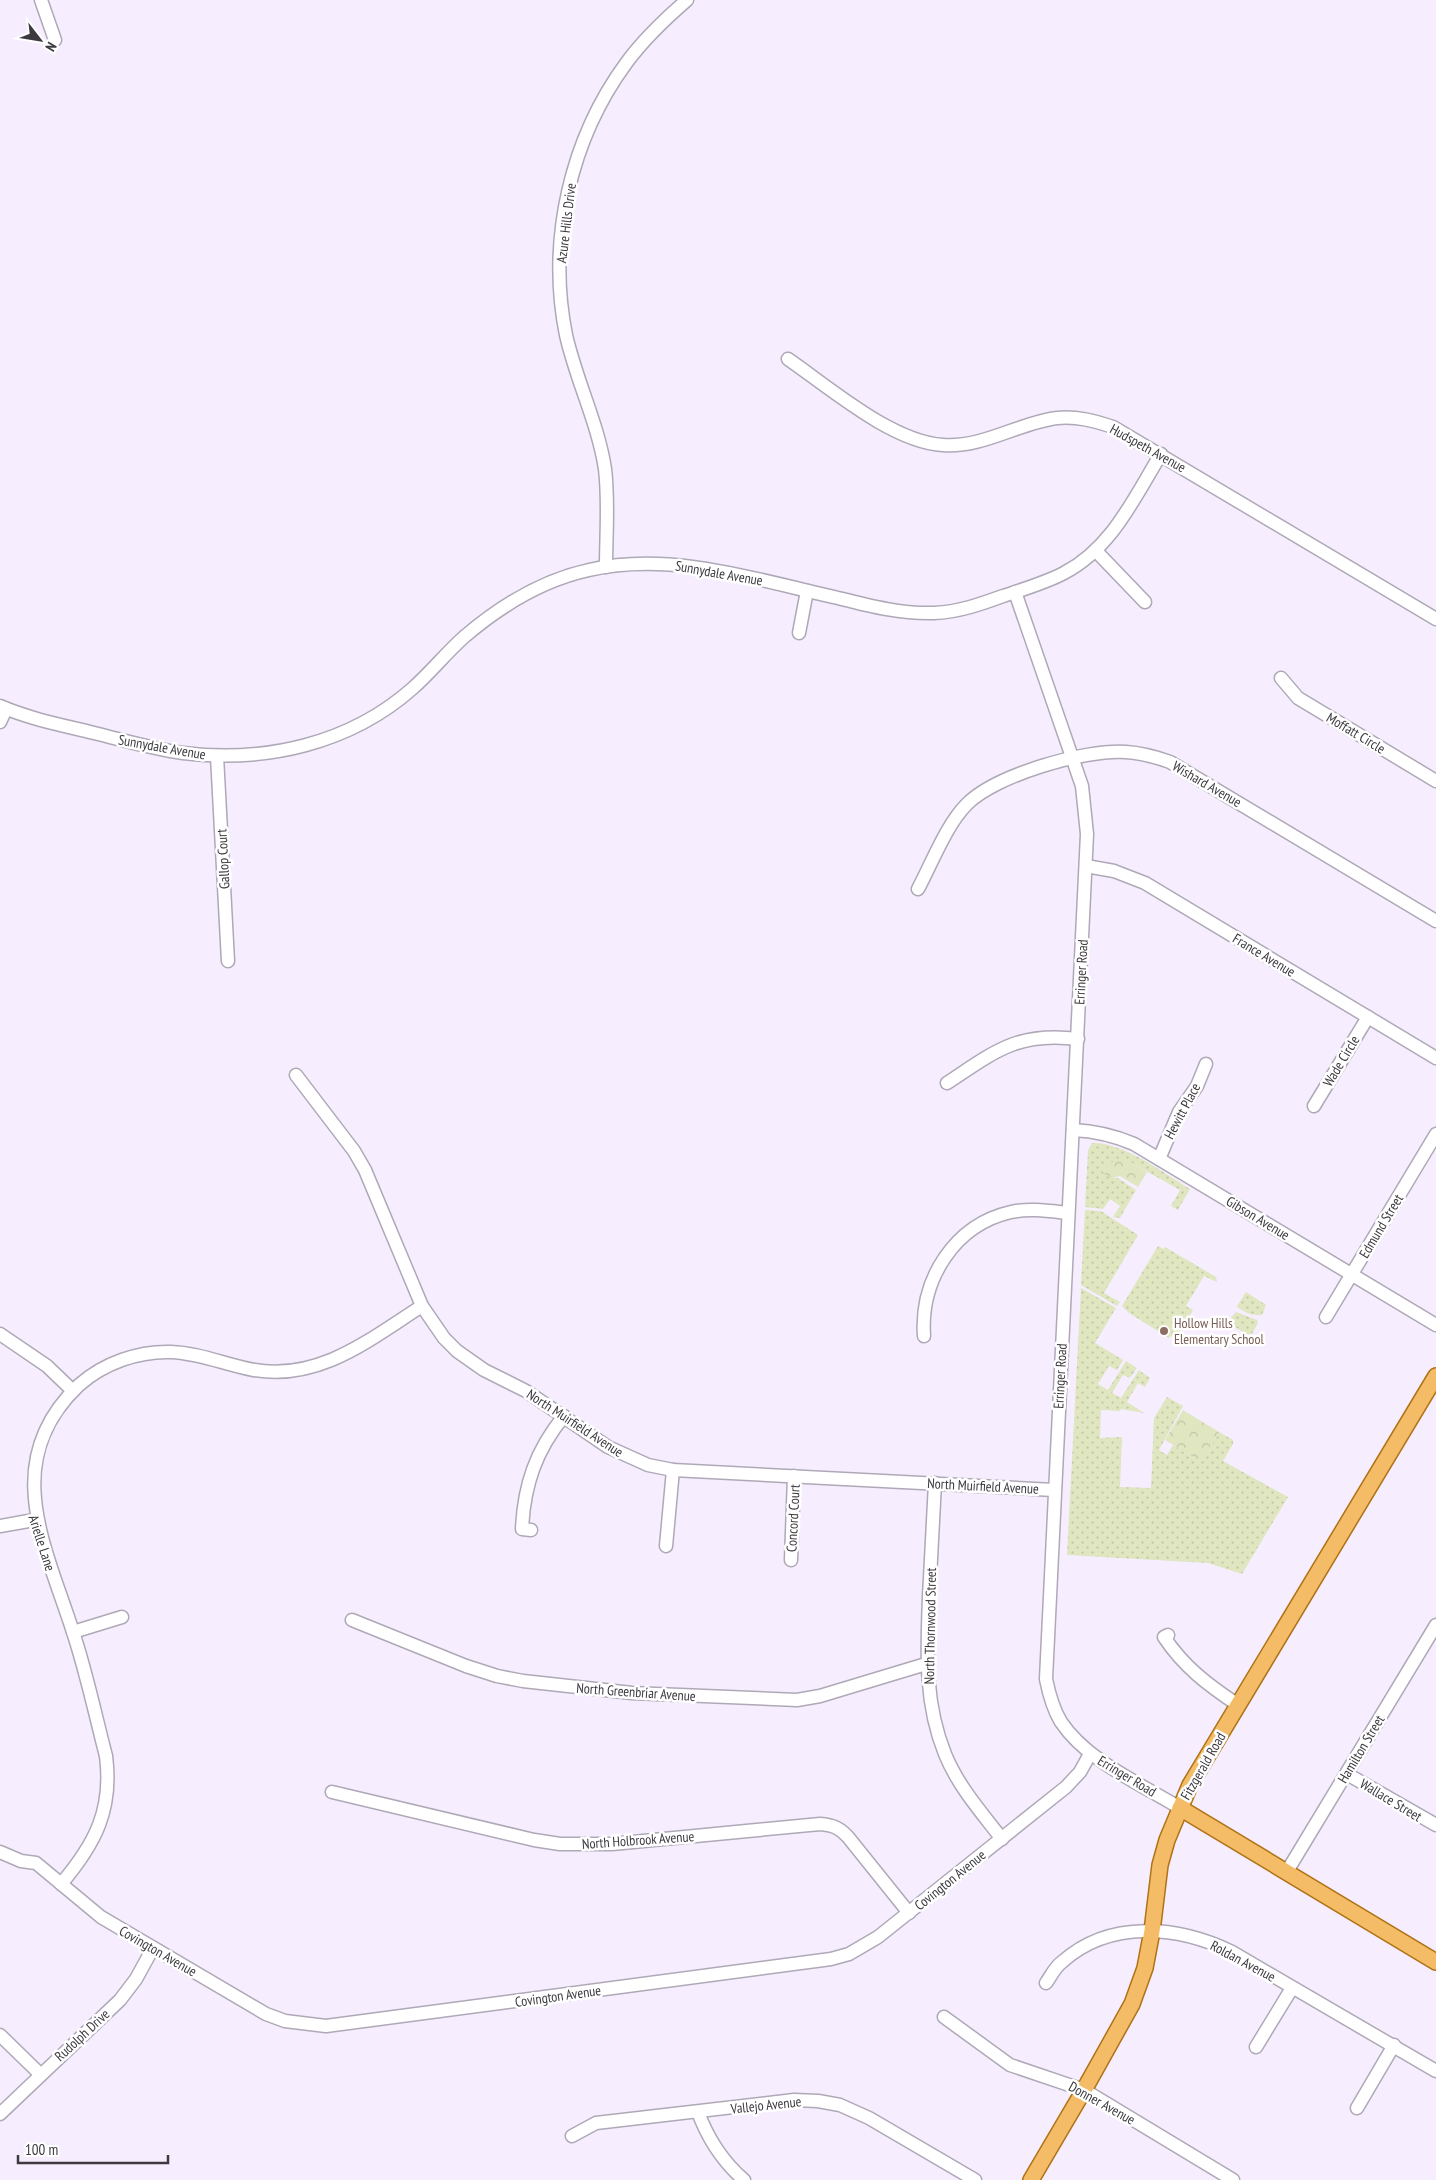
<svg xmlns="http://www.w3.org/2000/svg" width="1436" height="2180" font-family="'PT Sans Narrow',sans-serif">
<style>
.grass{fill:url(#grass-dots)}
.park{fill:url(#park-crowns)}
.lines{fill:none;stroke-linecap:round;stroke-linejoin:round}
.minor-casing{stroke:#afa8b7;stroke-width:15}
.major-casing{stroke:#af7216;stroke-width:18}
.minor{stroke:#fff;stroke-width:12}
.major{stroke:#f4bc66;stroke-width:15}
.education-dot{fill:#8d6e63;stroke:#fff;stroke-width:2}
.labels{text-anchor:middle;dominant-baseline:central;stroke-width:5;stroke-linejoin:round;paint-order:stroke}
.street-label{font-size:14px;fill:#3c393f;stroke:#fff}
.education-label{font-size:14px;fill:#785e54;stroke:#fff;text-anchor:start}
</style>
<defs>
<pattern id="grass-dots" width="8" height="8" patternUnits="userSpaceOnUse" patternTransform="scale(1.25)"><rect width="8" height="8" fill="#dfe6c0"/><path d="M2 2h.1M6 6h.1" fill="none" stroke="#c0c6a6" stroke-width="1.8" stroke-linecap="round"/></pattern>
<pattern id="park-crowns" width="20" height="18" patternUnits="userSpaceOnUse" patternTransform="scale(1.25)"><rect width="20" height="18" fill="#dfe6c0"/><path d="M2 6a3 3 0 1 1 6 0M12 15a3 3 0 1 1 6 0" fill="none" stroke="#c0c6a6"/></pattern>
</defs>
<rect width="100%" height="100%" fill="#f6eefe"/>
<!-- grass -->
<g class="grass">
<path d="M1092,1143C1124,1142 1163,1173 1190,1189L1178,1210L1171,1206L1180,1190L1128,1161L1112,1178H1118L1136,1190L1120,1218L1113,1217L1120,1206L1110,1199L1103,1209L1085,1207L1088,1150Z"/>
<path d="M1085,1210L1101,1211L1138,1235L1104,1293L1120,1302L1117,1306L1081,1285Z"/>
<path d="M1158,1246L1163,1249L1165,1247L1216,1277L1217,1282L1204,1276L1186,1306L1193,1310L1176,1339L1170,1336L1169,1338L1129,1313L1122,1306Z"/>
<path d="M1081,1288L1116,1308L1095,1343L1123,1360L1117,1370L1109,1366L1098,1384L1108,1390L1126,1361L1137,1368L1130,1378L1123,1375L1112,1393L1121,1398L1139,1370L1150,1378L1145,1387L1138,1383L1127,1402L1144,1413L1121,1409L1120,1411L1101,1410L1100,1438L1122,1437L1120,1487L1151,1488L1154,1418L1167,1397L1183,1406L1159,1450L1167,1455L1173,1445L1201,1462L1219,1432L1233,1440V1444L1223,1461L1288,1497L1242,1574L1208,1563L1067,1555Z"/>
<path d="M1246,1292L1266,1305L1262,1315C1255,1316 1243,1313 1237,1306Z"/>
<path d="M1236,1312L1257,1320L1258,1323L1252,1334H1246L1229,1323V1320Z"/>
</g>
<!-- park -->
<g class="park">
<path d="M1117,1159L1128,1161L1147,1172L1138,1187L1120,1176L1112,1178L1103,1173L1107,1166Z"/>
<path d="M1183,1410L1219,1432L1201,1462L1165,1440Z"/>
</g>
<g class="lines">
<defs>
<g id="minor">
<path d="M41,0L55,40"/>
<path d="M788,359C830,388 892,442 943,445C983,448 1018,423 1057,418C1077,416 1095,421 1113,427L1436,619"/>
<path d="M1096,551L1145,602"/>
<path d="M606,567C606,535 609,501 605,469C598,423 576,380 566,335C547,241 570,139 627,62C644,39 665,19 687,0"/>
<path d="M1015,592L1082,786L1087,834L1046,1679C1049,1694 1053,1709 1061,1722C1087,1761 1141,1784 1180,1808"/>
<path d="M799,633L807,591"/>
<path d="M1281,678L1298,698L1436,781"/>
<path d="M0,706C30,719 62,725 94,733C123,740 153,749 183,753C265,763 350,744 413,688C431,672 446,653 464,637C499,607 543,580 589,570C672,551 757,580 838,598C870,606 901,614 934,613C959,612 981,604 1003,596C1024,589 1045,583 1064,573C1112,548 1134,498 1161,454"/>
<path d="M0,722L6,709"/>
<path d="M217,756L228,961"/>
<path d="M1086,866L1114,871L1145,883L1436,1058"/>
<path d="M918,889C932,863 946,825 967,804C996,775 1085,749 1126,752C1142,753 1156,757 1170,762L1436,921"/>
<path d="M296,1075L354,1151L365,1170L422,1306L444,1338L457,1351L484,1370L526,1391L608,1447L648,1465L673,1470L1054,1490"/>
<path d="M947,1083C994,1052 1018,1031 1078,1039"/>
<path d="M1314,1106L1368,1017"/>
<path d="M1073,1130C1095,1131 1113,1135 1134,1144L1436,1325"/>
<path d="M1159,1159L1179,1112L1197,1086L1206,1064"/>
<path d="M1326,1317L1436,1134"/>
<path d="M0,1334L47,1366L73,1391"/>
<path d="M924,1336C920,1280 954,1225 1011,1212C1030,1208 1049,1211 1068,1213"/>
<path d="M935,1483C933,1521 931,1559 929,1597C927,1652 924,1702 945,1754C958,1786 981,1812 1002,1839"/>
<path d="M0,1526L34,1520"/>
<path d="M531,1530L522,1529C524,1485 536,1450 564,1416"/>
<path d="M666,1546L673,1470"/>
<path d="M791,1560L794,1476"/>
<path d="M352,1620L466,1666L497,1676L523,1681L632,1693L797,1700L820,1696L926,1664"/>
<path d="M73,1632L122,1617"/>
<path d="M1168,1635L1164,1637C1184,1667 1208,1685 1238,1705"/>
<path d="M1347,1774L1436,1825"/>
<path d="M332,1792L534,1840L560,1844H612L820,1824C833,1825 840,1828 848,1837L909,1913"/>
<path d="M0,1852L21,1861L36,1863L101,1917L266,2014L285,2021L326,2026L831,1959L849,1954L878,1937L1066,1787L1080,1772L1090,1754"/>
<path d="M1286,1873L1436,1625"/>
<path d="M61,1884C95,1844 113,1810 106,1756C95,1714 86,1670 72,1629C44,1543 0,1460 79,1385C104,1363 138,1351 171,1352C200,1353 226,1365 254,1370C320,1381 370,1339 422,1306"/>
<path d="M1046,1983C1051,1976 1055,1967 1062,1962C1110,1919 1178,1926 1232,1952L1436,2071"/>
<path d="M944,2017L1010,2065L1084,2090L1233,2180"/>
<path d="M0,2035L40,2074"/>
<path d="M1256,2047L1292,1988"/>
<path d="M1357,2108L1394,2045"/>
<path d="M698,2112C708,2139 722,2161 744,2180"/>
<path d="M0,2114L120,2000L136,1979L153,1948"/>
<path d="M572,2136L596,2123L794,2100L818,2101L840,2105L869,2118L975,2180"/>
</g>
<g id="major">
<path d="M1180,1808L1436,1962"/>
<path d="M1031,2180L1084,2090L1132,2004L1145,1968L1152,1931L1160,1865L1167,1840L1190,1785L1436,1376"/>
</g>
</defs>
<!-- minor casing -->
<use href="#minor" class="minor-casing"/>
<!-- major casing -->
<use href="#major" class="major-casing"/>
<!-- minor -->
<use href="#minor" class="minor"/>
<!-- major -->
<use href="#major" class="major"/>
</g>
<!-- markers -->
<circle class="education-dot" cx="1164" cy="1331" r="5"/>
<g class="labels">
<!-- street labels -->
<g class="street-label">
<text transform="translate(566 223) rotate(-83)">Azure Hills Drive</text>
<text transform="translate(1148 448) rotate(29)">Hudspeth Avenue</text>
<text transform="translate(719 573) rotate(10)">Sunnydale Avenue</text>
<text transform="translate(1356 733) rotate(31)">Moffatt Circle</text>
<text transform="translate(162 747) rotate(10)">Sunnydale Avenue</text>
<text transform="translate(1207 784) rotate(30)">Wishard Avenue</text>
<text transform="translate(223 859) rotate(-93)">Gallop Court</text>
<text transform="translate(1264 955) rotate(31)">France Avenue</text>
<text transform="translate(1081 972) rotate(-87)">Erringer Road</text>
<text transform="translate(1341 1061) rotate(-59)">Wade Circle</text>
<text transform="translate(1182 1111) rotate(-62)">Hewitt Place</text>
<text transform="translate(1258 1218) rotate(31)">Gibson Avenue</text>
<text transform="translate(1381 1226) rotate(-59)">Edmund Street</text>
<text transform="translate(1060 1376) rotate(-87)">Erringer Road</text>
<text transform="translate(575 1423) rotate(33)">North Muirfield Avenue</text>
<text transform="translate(983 1486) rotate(3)">North Muirfield Avenue</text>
<text transform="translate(793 1518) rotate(-87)">Concord Court</text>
<text transform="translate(42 1543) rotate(72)">Arielle Lane</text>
<text transform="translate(930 1626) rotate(-89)">North Thornwood Street</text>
<text transform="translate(636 1692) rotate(4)">North Greenbriar Avenue</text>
<text transform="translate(1361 1749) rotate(-59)">Hamilton Street</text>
<text transform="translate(1203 1766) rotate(-60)">Fitzgerald Road</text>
<text transform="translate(1127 1776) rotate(31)">Erringer Road</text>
<text transform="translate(1391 1800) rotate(31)">Wallace Street</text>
<text transform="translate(638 1840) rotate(-4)">North Holbrook Avenue</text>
<text transform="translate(950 1880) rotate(-39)">Covington Avenue</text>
<text transform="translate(158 1951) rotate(30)">Covington Avenue</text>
<text transform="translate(1243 1961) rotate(28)">Roldan Avenue</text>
<text transform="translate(558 1996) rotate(-8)">Covington Avenue</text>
<text transform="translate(82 2035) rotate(-43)">Rudolph Drive</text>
<text transform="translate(1102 2103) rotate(29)">Donner Avenue</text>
<text transform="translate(766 2105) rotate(-6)">Vallejo Avenue</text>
</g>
<!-- education labels -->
<g class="education-label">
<text x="1174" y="1323">Hollow Hills<tspan x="1174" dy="16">Elementary School</tspan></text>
</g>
</g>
<!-- north arrow -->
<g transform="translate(40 40) rotate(121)" stroke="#ffffff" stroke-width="4" paint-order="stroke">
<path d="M0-4L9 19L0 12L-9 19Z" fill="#3c393f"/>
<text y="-8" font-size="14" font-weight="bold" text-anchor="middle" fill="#3c393f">N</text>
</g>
<!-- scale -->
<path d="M18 2155v8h150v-8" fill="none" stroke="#3c393f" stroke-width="2.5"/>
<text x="25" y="2155" font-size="15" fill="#3c393f" stroke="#ffffff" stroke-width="4" paint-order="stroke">100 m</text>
</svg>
